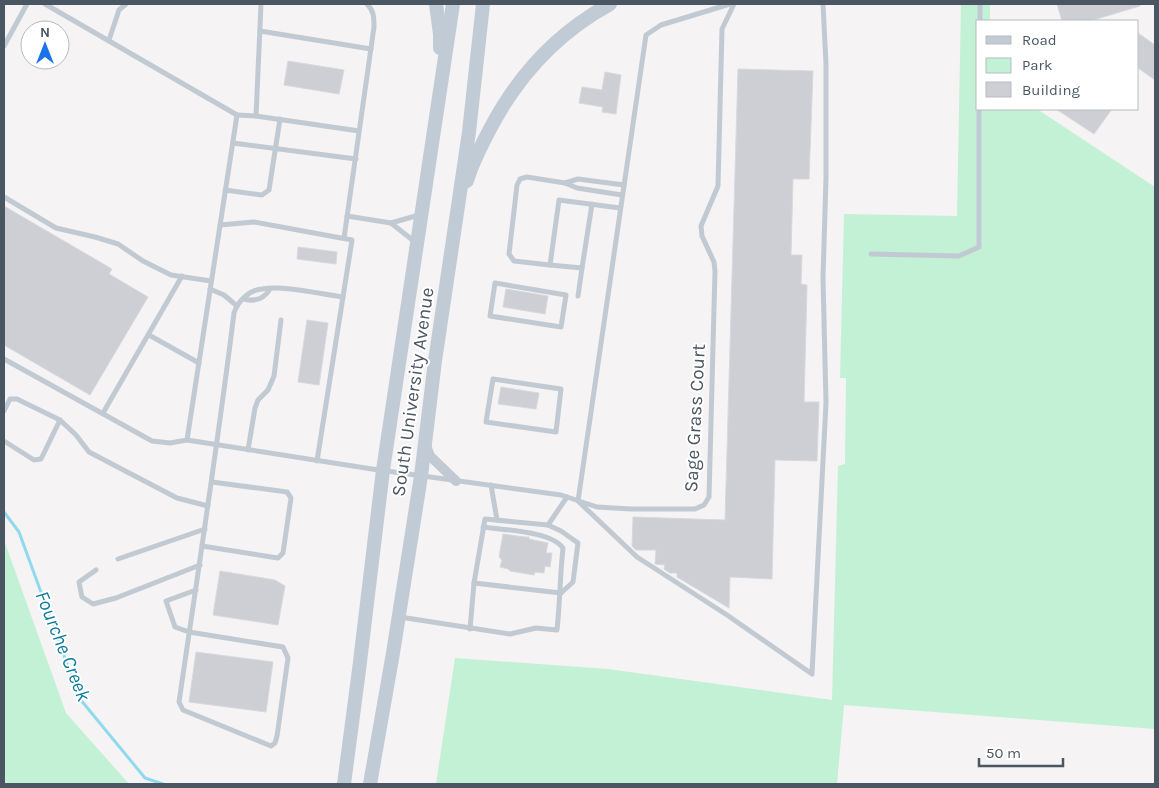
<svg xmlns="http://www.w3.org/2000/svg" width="1159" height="788" font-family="Karla,sans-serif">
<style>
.green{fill:#c3f1d5}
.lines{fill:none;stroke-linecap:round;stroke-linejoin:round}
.stream{stroke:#90daee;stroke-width:3}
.building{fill:#cdcfd5;stroke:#d7d9de}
.lane{stroke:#c1cad2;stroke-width:5}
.street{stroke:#c1cad2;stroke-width:10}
.secondary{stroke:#c1cbd6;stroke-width:14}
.labels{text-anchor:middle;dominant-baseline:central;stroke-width:4;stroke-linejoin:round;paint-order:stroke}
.street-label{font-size:19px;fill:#4a5661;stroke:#fff}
.water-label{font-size:20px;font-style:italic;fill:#0c7c9b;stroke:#fff}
</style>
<rect width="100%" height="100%" fill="#f5f3f3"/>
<!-- green -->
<g class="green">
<path d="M961,4H990V21H978V109H1037L1155,187V729L844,705L837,784H436L455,658L608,669L832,700L838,466L845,464L846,378H840L844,214L957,216Z"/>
<path d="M4,540L66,713L129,784H4Z"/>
</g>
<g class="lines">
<!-- stream -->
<path class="stream" d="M4,512L19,532L80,699L145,778L163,784"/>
</g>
<!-- building -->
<g class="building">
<path d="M1057,4H1140V6L1090,21H1062Z"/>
<path d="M1138,33L1155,45V80L1138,68Z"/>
<path d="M288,61L344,70L339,94L284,85Z"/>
<path d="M738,69L813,71L809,179H793L791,255H802L801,284L807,285L804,402H819L817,461L775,460L772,579L730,577L729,608L677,577V573H670L664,569L665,565L655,564L656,550H636L632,546L633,517L725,520Z"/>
<path d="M605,72L621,75L616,114L602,112L603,107L579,103L582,87L602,90Z"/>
<path d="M1056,109H1112L1094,134Z"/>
<path d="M4,206L112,269L109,274L148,297L90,395L4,345Z"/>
<path d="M298,247L337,252L336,264L297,259Z"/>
<path d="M506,289L548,296L545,314L503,307Z"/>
<path d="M307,320L328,323L319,385L298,382Z"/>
<path d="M501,387L539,393L536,409L498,404Z"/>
<path d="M503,534L525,537H529V539L548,543L546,553H552L550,567L545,566L544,573L535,572L534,575L510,571L508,569L500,567L502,560L499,557Z"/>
<path d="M220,571L275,580L285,586L278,625L213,615Z"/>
<path d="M196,652L273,662L266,712L189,702Z"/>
</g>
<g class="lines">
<!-- lane -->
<g class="lane">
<path d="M730,4L661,25L646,35L578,501L637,557L727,615L812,674L826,403L823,278L826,178V64L823,4"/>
<path d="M980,21V4"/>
<path d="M260,31L371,49"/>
<path d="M109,40L119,10L126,4"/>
<path d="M4,46L27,4"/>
<path d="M237,115L256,116L261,4"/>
<path d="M256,116L359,131"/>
<path d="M233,143L356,159"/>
<path d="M565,183L578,179L624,185"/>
<path d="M225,190L262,195L269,190L280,119"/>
<path d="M4,197L56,228L95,237L118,244L143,261L171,275L211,281"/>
<path d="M592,204L582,268L550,265L559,200L620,208"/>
<path d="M347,216L391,223"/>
<path d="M220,225L254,222L352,240L317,461"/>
<path d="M344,238L374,27C374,17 374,11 367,4"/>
<path d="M415,242L391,223L419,215"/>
<path d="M871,254L959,256L979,247V109"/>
<path d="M550,265L514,261L509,254L517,185L520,179L527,177L565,183L577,188L622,195"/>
<path d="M495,283L566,295L561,327L490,316Z"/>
<path d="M210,289L224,295L237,306"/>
<path d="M578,296L582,268"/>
<path d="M244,299C255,302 264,299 270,289"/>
<path d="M149,335L199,363"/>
<path d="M4,359L152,441L170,443L187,440L237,115L45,4"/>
<path d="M493,379L561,389L556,432L486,422Z"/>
<path d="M4,411L10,399H17L60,420L76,435L89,452L177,498L208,506"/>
<path d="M103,413L182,276"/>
<path d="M187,440L372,469L561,495L597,507L631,509H695L704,505L709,497L715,271L714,262L702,236L701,226L718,186L722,29L734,4"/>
<path d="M4,441L34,460L41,459L60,420"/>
<path d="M248,450L255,408L258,400L268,390L274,376L281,320"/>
<path d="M491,485L497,520"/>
<path d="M548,525L567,497"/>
<path d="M202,546L278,558L283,553L291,498L287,492L212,482"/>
<path d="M118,559L205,529"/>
<path d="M96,570L79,582L82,597L93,604L116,598L200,565"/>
<path d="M474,583L561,593"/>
<path d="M196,590L166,601L175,627L189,632L283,647L288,658L277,736L275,743L271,746L183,710L179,702C198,572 218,443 234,313C238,301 249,290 262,289C284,285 320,294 343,297"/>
<path d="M400,617L510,634L536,628L557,630C560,603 560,575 563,548C551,531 503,530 483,527"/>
<path d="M470,629L474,583L485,519L548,525L561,531L578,543L573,582L561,593"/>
</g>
<!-- street -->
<path class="street" d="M425,443L430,456L456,481"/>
<!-- secondary -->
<g class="secondary">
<path d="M436,4L440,34V48"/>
<path d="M467,181C472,163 481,146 490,129C518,75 557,33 610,4"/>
<path d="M344,784L359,670L383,470L453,4"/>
<path d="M370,784L393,653L421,476L435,361L469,132L483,4"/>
</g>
</g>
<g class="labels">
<!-- street labels -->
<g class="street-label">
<text transform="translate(413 392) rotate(-82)">South University Avenue</text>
<text transform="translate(695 418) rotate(-87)">Sage Grass Court</text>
</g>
<!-- water labels -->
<g class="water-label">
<text transform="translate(63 646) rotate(68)">Fourche Creek</text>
</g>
</g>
<!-- border -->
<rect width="1159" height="788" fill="none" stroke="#4a5661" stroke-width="10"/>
<!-- legend -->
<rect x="976" y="20" width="162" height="90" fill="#ffffff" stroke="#b7bbc0"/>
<rect x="986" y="36" width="25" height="8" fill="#c1cbd6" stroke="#b7bbc0"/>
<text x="1022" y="45" font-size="15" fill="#4a5661">Road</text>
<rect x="986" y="58" width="25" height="15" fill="#c3f1d5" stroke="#b7bbc0"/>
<text x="1022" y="70" font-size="15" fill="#4a5661">Park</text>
<rect x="986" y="82" width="25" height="15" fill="#cdcfd5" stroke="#b7bbc0"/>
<text x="1022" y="95" font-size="15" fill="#4a5661">Building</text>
<!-- north arrow -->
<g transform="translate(45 45)"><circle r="24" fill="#ffffff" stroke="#b7bbc0"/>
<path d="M0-4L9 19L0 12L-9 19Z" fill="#1a73e8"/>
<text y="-8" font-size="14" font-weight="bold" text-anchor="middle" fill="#4a5661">N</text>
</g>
<!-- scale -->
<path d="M979 758v8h84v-8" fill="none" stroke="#4a5661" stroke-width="2.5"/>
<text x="986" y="758" font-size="15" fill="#4a5661" stroke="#ffffff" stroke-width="4" paint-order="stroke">50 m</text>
</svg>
